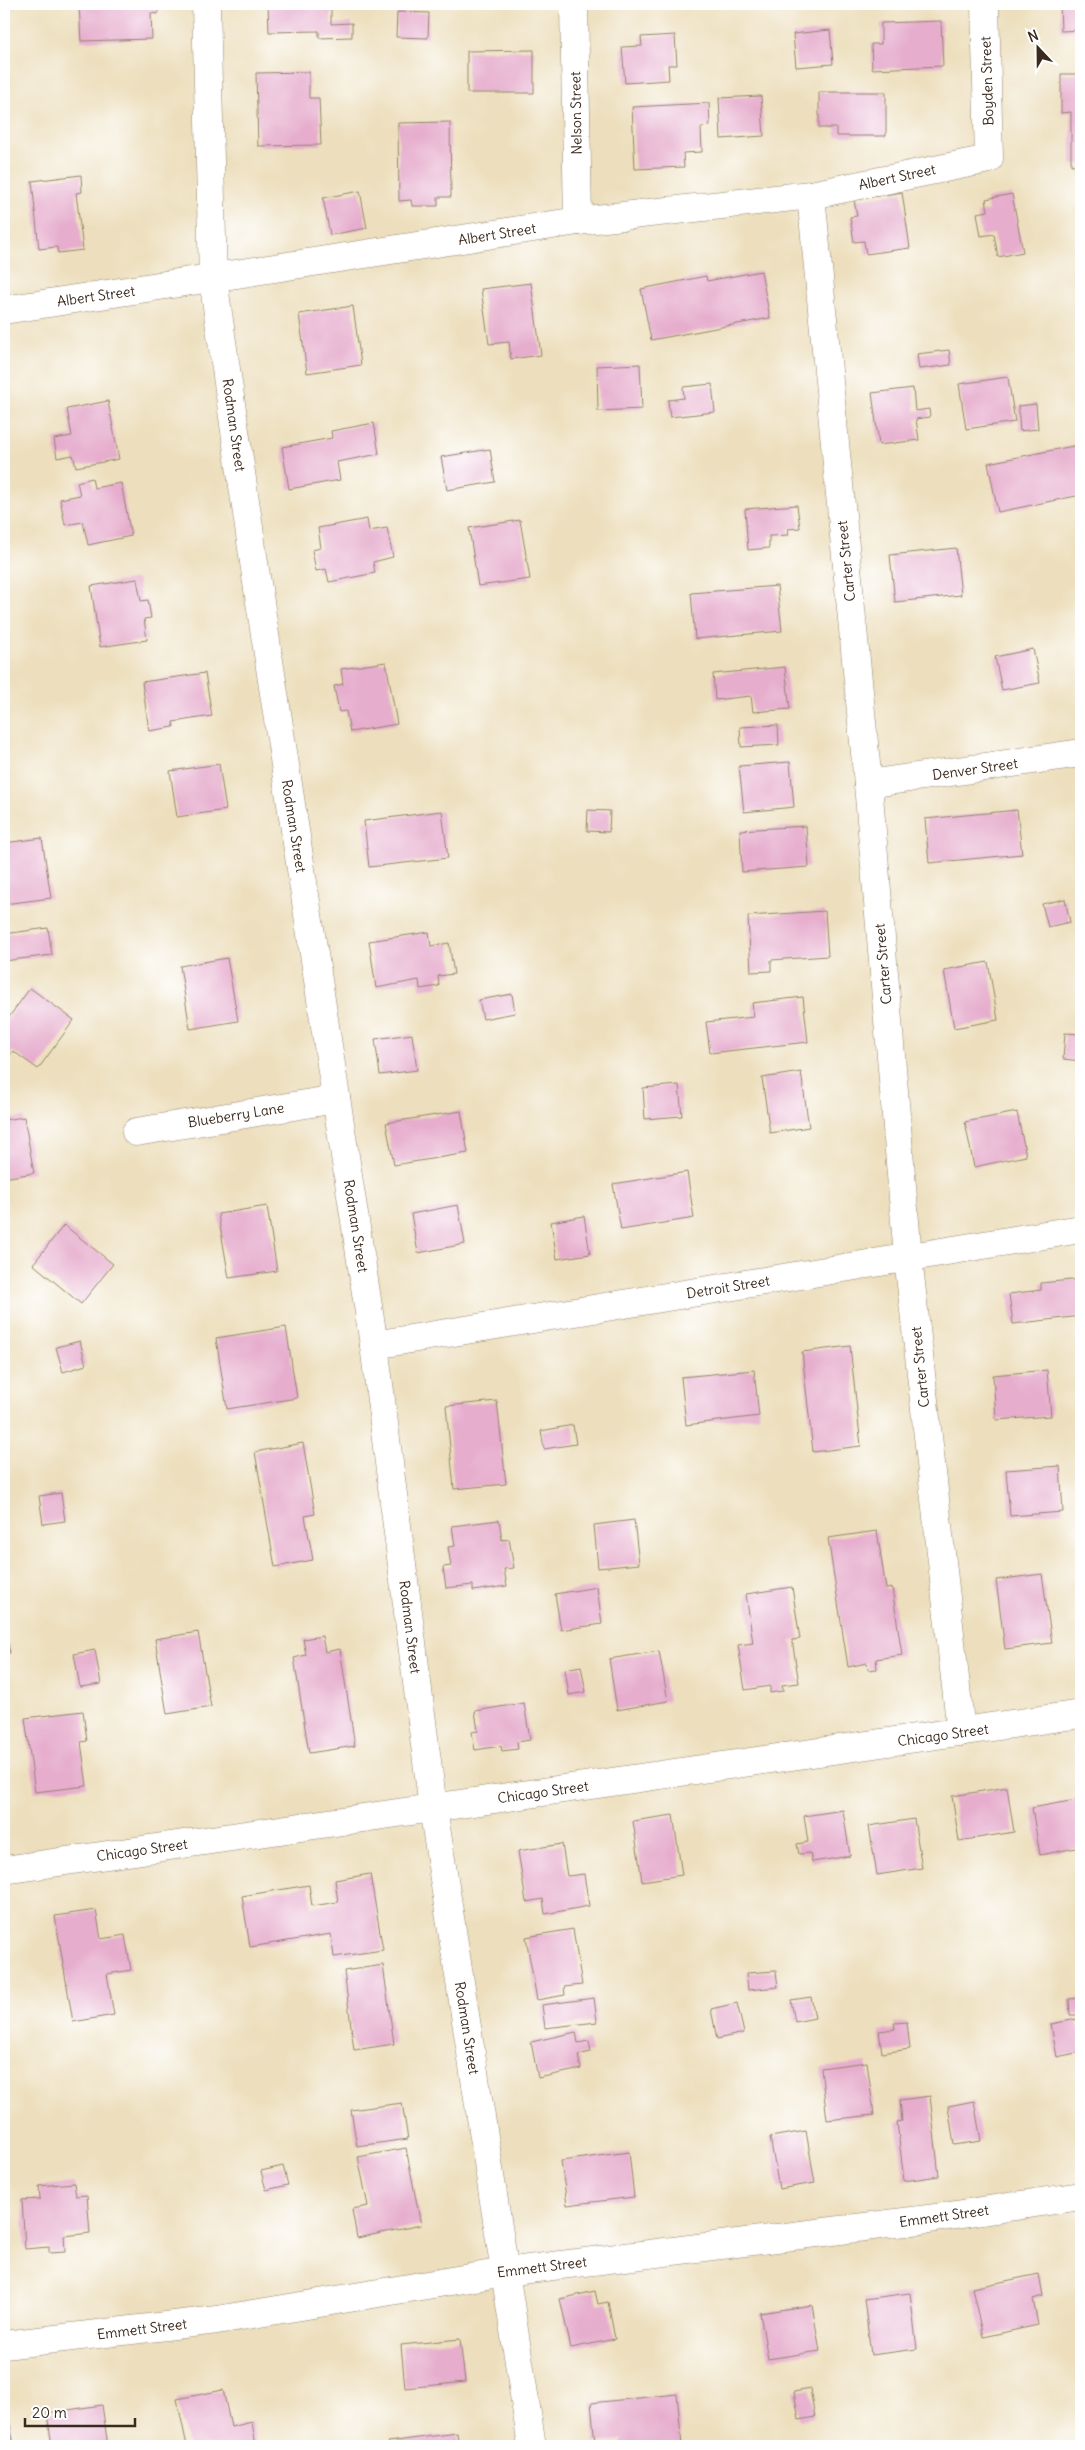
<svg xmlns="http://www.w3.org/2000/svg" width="1085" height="2450" font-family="Delius,sans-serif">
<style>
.building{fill:#e6adcd}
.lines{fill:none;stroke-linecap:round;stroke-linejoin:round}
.minor-casing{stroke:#94846e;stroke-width:29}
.minor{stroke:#fff;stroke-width:28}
.labels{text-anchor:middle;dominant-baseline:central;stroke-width:4;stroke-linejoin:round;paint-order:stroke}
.street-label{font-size:14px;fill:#3b2a1e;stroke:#fff}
</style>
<rect width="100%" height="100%" fill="#fff"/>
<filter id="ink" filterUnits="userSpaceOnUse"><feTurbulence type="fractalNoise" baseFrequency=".02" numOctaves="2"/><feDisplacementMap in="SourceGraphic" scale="10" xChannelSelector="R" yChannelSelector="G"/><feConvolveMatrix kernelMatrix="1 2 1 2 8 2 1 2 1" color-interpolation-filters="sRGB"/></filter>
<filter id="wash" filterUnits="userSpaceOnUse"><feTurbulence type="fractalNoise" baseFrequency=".0096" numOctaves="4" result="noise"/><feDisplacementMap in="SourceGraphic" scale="20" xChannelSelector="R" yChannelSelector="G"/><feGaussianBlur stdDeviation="1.12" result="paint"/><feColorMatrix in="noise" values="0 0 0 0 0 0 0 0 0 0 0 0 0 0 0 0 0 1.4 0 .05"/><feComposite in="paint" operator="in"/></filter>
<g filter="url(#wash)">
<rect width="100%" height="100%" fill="#eddfbd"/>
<g id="blocks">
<!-- building -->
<g class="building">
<path d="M79,4H158V14L151,13L152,39L81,41Z"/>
<path d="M268,4H331V24L352,23V37L319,38V31L269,32Z"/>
<path d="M1060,4H1081V30L1061,31Z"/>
<path d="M397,12L429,13L428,38L396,37Z"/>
<path d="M941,21L943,66L872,69L871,44H881V23Z"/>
<path d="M830,30L833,64L796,67L793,34Z"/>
<path d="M675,35L677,65H668L669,80L625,83L622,47L642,46L641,37Z"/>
<path d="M534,50V93H467V51Z"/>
<path d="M309,72V98H319L321,145L258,146L256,73Z"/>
<path d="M1061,74H1081V164L1071,165V112L1061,113Z"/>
<path d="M819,92H886V136H836V128H819Z"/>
<path d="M761,96L764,136L721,139L719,98Z"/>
<path d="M709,103L710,126L701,127L702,152L683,153L684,167L635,169L632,107Z"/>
<path d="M450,122L451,197H438V206H412L411,200L399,201L398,123Z"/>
<path d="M81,175L82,192L76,193L83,250L58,253L57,247L39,249L32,181Z"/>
<path d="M360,191L367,228L330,235L323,198Z"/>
<path d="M902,192L910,248L866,254L864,241L854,242L850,217L857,216L854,200Z"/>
<path d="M1012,194L1023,252L998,257L994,234L981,236L977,213L988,211L986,199Z"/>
<path d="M761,271L770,318L651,340L641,289L706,276L707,281Z"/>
<path d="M531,283L541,355L511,359L509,342L489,344L481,289Z"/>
<path d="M353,306L361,365L307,373L299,314Z"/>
<path d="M949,350L951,365L919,369L917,354Z"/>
<path d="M640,364L642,409L598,411L597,366Z"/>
<path d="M1008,377L1015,422L966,429L959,384Z"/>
<path d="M712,384L715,412L670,417L668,400L684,398L683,387Z"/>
<path d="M913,388L915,411L929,409L930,417L916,419L919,440L879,445L872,393Z"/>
<path d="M108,401L119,459L76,467L73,455L57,458L54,439L72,436L67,409Z"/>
<path d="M1036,404L1038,429L1020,431L1018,406Z"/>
<path d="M374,423L379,454L337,462L340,480L289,489L282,447L332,438L331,431Z"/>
<path d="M1078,445L1081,460V495L998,512L988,463Z"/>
<path d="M490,449L495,482L447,490L441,457Z"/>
<path d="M92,478L94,488L121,483L131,536L88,545L83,522L65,525L60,499L80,495L77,482Z"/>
<path d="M797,505L800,528L788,529L789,535L769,536V548L748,550L745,509Z"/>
<path d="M367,519L369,531L387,528L393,557L373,562L375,573L329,582L326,569L316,571L312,550L321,548L318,528Z"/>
<path d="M520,520L530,579L478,586L469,528Z"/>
<path d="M956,548L961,595L895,602L890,555Z"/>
<path d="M137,579L141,601L148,600L151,618L144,619L147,640L100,647L91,586Z"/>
<path d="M777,586L782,631L695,639L691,593Z"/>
<path d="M1033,649L1040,683L1002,690L995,657Z"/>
<path d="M386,662L397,724L350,732L346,711L339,712L334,686L343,684L341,669Z"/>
<path d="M785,667L790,709L753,712L751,696L715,700L713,674Z"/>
<path d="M205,673L212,716L173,722L174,727L149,731L142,682Z"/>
<path d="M778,725L779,745L741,747L740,727Z"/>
<path d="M790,762L794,807L744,812L739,766Z"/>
<path d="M219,764L226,810L177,817L170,771Z"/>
<path d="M588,810L610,811L609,832L587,831Z"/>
<path d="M1017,810L1022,854L929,863L925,819Z"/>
<path d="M442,811L448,858L369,867L364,821Z"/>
<path d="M806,826L809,867L742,872L740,830Z"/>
<path d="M42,838L51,898L4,904V843Z"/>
<path d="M1065,899L1070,922L1048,927L1042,904Z"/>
<path d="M825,911L828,956L771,960V971L751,972L748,916Z"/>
<path d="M48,928L52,955L4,961V934Z"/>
<path d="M429,932L431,946L449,943L454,974L438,976L439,986L420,989L419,980L376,988L369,941Z"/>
<path d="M227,958L238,1021L190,1029L180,966Z"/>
<path d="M988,962L998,1020L954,1028L944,970Z"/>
<path d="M30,988L74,1020L38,1069L13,1051L4,1063V1024Z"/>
<path d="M512,994L515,1013L483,1019L479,1000Z"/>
<path d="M803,997L808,1042L710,1053L706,1022L754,1017L752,1003Z"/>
<path d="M1065,1033L1081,1034V1061L1063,1059Z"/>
<path d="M412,1034L417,1070L380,1075L375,1039Z"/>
<path d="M801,1072L809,1127L770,1133L762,1078Z"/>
<path d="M679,1085L682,1116L645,1119L643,1088Z"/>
<path d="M461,1111L468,1153L394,1165L386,1123Z"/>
<path d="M1017,1112L1026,1156L974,1167L965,1122Z"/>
<path d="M24,1117L34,1173L4,1178V1120Z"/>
<path d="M687,1172L694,1218L621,1230L613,1184Z"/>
<path d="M458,1205L465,1244L418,1253L411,1214Z"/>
<path d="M267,1206L277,1271L229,1278L218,1214Z"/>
<path d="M584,1216L590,1254L557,1259L551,1222Z"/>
<path d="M64,1225L113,1264L81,1304L33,1264Z"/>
<path d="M1081,1279V1316L1013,1324L1009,1294L1041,1290V1283Z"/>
<path d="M286,1327L297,1398L227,1409L216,1338Z"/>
<path d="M80,1341L86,1365L63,1372L56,1347Z"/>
<path d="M850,1346L861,1446L813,1452L802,1352Z"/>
<path d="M754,1370L759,1416L686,1425L681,1377Z"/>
<path d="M1047,1370L1051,1416L996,1420L993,1375Z"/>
<path d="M497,1401L506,1484L454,1489L446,1406Z"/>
<path d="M573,1425L576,1444L544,1449L541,1431Z"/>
<path d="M303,1443L315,1514L305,1516L313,1560L275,1567L255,1452Z"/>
<path d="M1060,1466L1063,1512L1010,1516L1006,1470Z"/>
<path d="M61,1493L65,1521L43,1524L39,1496Z"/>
<path d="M499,1520L502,1540L509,1539L514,1568L504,1569L507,1586L473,1591V1585L446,1588L443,1567L451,1566L448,1547L455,1546L452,1526Z"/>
<path d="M634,1520L639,1564L598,1568L594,1525Z"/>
<path d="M877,1531L886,1589L892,1588L902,1655L876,1659L877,1669L868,1670L867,1663L848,1667L828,1538Z"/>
<path d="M1042,1574L1052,1643L1005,1649L996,1580Z"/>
<path d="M597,1587L602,1624L561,1630L555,1594Z"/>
<path d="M792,1587L800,1639L792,1640L799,1683L782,1685L783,1691L770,1693V1686L745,1690L738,1645L753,1643L746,1594Z"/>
<path d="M4,1626L10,1653L4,1654Z"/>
<path d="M198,1632L211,1707L167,1714L155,1639Z"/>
<path d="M322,1636L325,1652L340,1649L355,1746L309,1753L294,1658L306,1655L303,1639Z"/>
<path d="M95,1650L101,1684L80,1687L74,1654Z"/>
<path d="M659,1651L668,1701L617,1710L609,1659Z"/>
<path d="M581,1666L586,1692L569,1695L565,1669Z"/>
<path d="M524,1703L530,1740L517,1742L518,1749L502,1751L501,1746L475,1750L472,1732L478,1731L475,1711Z"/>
<path d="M83,1711L87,1741L81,1742L87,1786L35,1792L25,1718Z"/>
<path d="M1007,1787L1014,1832L959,1841L952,1796Z"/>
<path d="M1081,1799V1847L1040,1855L1032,1808Z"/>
<path d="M843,1810L850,1856L812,1862L810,1853L799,1854L797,1844L808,1842L804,1816Z"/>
<path d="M673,1815L682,1875L642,1881L633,1821Z"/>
<path d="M914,1819L922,1868L877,1875L869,1826Z"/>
<path d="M562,1844L567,1876L584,1874L589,1906L545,1914L543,1899L526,1902L518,1851Z"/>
<path d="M370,1874L383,1950L334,1957L331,1934L250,1947L242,1896L309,1885L312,1906L338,1902L335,1880Z"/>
<path d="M96,1910L101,1939L125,1935L131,1970L107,1974L114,2015L73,2022L55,1916Z"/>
<path d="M573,1929L582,1985L564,1987L565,1995L537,2000L526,1937Z"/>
<path d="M383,1965L394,2044L354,2050L344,1971Z"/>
<path d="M776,1971L778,1987L748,1990L746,1973Z"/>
<path d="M811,1997L815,2018L795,2022L791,2000Z"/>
<path d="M594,1998L597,2022L545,2028L542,2005Z"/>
<path d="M1081,1998V2015H1070L1069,1999Z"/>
<path d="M737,2003L744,2033L717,2039L711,2009Z"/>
<path d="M1077,2019L1081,2052L1057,2057L1051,2024Z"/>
<path d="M907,2022L910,2049L882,2053L879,2031L895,2029L894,2023Z"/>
<path d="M576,2032L578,2043L589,2041L591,2052L578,2055L581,2069L538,2078L531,2042Z"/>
<path d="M867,2062L874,2115L827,2120L821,2068Z"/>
<path d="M930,2096L939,2176L904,2181L897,2122L902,2121L900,2100Z"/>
<path d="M974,2101L981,2141L954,2145L948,2106Z"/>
<path d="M402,2103L408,2139L357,2146L351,2110Z"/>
<path d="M806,2131L815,2183L779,2189L770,2137Z"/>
<path d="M406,2148L421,2225L357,2238L352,2209L368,2206L358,2157Z"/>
<path d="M629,2152L634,2197L567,2205L561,2161Z"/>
<path d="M283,2166L288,2185L266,2190L261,2171Z"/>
<path d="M74,2183L76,2196L87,2195L90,2233L64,2236L65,2252L49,2253V2247L25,2249L22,2200L40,2199L39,2186Z"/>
<path d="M1039,2274L1043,2296L1033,2299L1038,2325L983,2337L972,2288Z"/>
<path d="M595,2291L598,2304L608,2302L615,2339L571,2348L560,2299Z"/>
<path d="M910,2293L917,2349L871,2355L864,2299Z"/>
<path d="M812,2305L820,2351L768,2359L760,2313Z"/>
<path d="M460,2339L465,2382L405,2388L401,2345Z"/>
<path d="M810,2389L815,2417L799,2420L794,2392Z"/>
<path d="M223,2390L231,2427L252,2422L256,2446H187L177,2399Z"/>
<path d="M677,2394L682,2446H622V2440L595,2443L591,2403Z"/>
<path d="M102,2405L108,2446H52L47,2413Z"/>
<path d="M10,2423L14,2446H4V2424Z"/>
<path d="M457,2433L459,2446H389L388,2442Z"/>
</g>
</g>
</g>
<g filter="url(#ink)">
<use href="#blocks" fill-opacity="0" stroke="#94846e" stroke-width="1"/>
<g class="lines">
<defs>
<g id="minor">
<path d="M206,4L213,279L256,576L374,1345L433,1808L532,2446"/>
<path d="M574,4L578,221"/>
<path d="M811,195L868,784L908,1257L961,1732"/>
<path d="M4,310L578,221L811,195L989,159L985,4"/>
<path d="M868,784L1081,753"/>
<path d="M136,1132L336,1099"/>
<path d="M374,1345L1081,1229"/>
<path d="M4,1870L1081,1714"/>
<path d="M4,2345L217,2320L505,2272L936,2218L1081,2196"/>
</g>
</defs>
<!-- minor casing -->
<use href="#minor" class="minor-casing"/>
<!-- minor -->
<use href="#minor" class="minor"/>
</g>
</g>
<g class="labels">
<!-- street labels -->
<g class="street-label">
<text transform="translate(987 81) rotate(-92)">Boyden Street</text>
<text transform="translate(576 113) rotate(-91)">Nelson Street</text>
<text transform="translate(897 177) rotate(-12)">Albert Street</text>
<text transform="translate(497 234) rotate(-9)">Albert Street</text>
<text transform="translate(96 296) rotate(-8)">Albert Street</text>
<text transform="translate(234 425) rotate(82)">Rodman Street</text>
<text transform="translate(846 561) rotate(-96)">Carter Street</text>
<text transform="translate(975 769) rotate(-8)">Denver Street</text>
<text transform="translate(294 826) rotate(81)">Rodman Street</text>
<text transform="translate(883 964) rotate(-95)">Carter Street</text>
<text transform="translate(236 1115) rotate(-9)">Blueberry Lane</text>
<text transform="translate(356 1226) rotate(81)">Rodman Street</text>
<text transform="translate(728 1287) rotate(-9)">Detroit Street</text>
<text transform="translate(920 1367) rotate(-96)">Carter Street</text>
<text transform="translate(410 1627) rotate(83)">Rodman Street</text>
<text transform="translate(943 1735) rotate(-8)">Chicago Street</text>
<text transform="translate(543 1792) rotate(-8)">Chicago Street</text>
<text transform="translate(142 1850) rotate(-8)">Chicago Street</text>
<text transform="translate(467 2028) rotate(81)">Rodman Street</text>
<text transform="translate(944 2216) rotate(-8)">Emmett Street</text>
<text transform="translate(542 2267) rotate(-7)">Emmett Street</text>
<text transform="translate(142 2329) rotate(-7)">Emmett Street</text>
</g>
</g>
<!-- margin -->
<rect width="1085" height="2450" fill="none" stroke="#fff" stroke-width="20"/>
<!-- north arrow -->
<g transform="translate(1038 48) rotate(338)" stroke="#ffffff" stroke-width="4" paint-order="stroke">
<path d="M0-4L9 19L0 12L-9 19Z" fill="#3b2a1e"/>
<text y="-8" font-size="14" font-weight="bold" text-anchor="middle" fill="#3b2a1e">N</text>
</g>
<!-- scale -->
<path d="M25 2418v8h110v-8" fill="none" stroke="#3b2a1e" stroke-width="2.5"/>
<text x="32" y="2418" font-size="15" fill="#3b2a1e" stroke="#ffffff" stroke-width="4" paint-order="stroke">20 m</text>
</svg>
